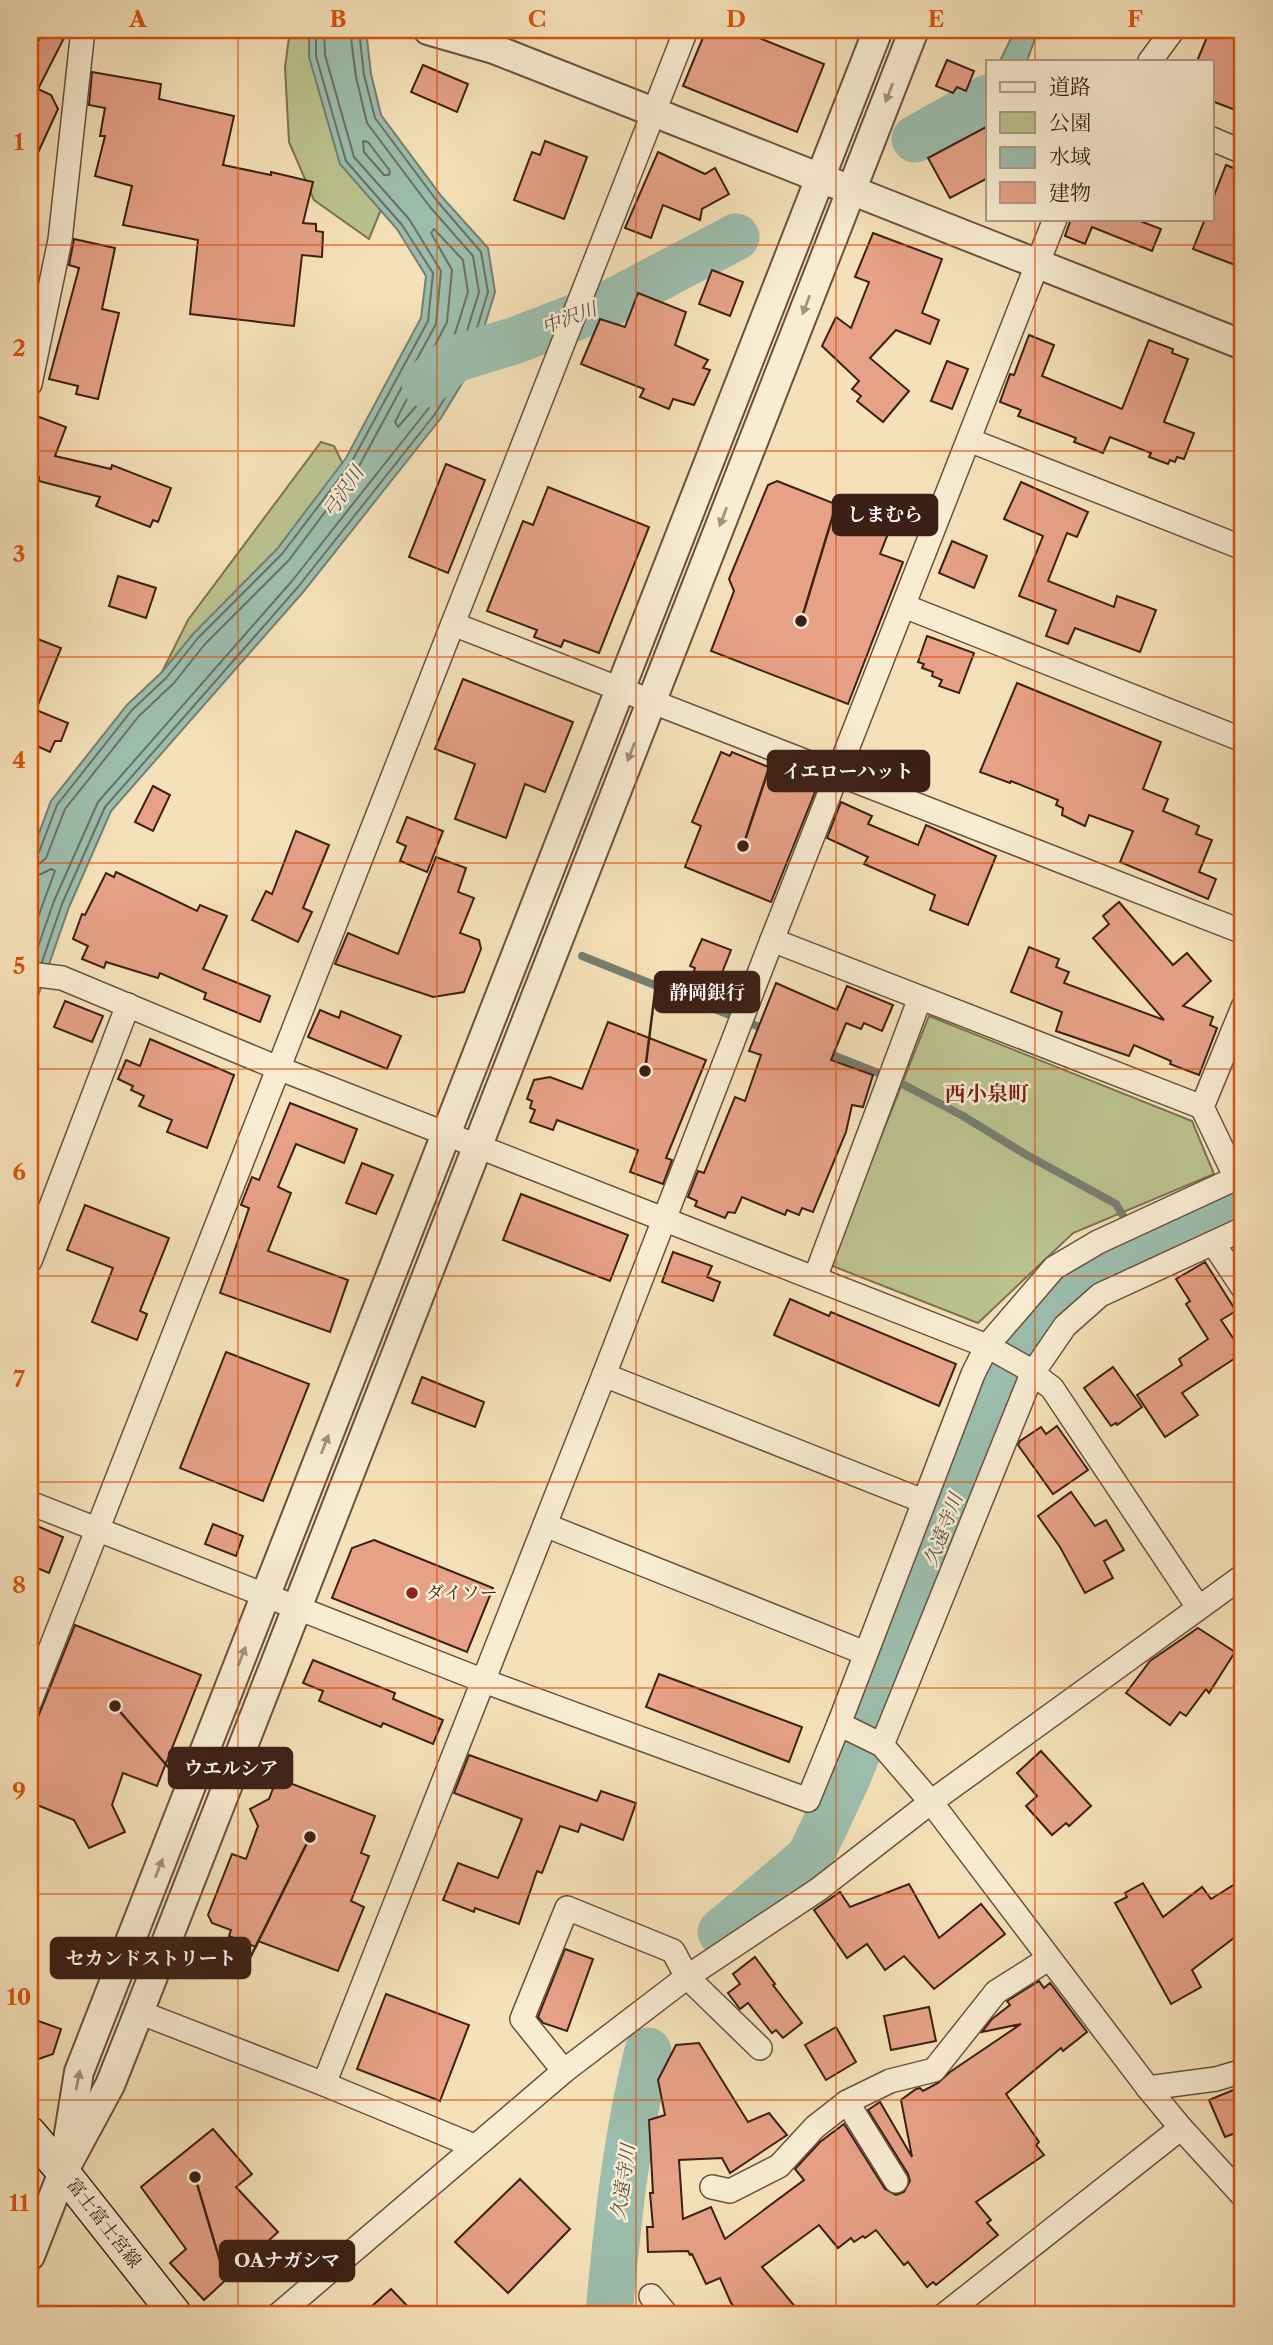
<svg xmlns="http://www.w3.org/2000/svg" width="1273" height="2345" font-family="'Libre Caslon Text','Noto Serif JP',serif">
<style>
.green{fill:#bbc390;stroke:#7c7252;stroke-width:2}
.water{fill:#9cbeae;stroke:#767f71;stroke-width:2}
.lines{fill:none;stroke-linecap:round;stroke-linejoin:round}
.shore{stroke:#6c6f62;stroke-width:2}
.stream{stroke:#767f71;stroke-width:8}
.river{stroke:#9cbeae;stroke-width:47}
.building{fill:#e6a187;stroke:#3c2015;stroke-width:2}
.minor-casing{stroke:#6a503e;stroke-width:26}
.tertiary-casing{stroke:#6a503e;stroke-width:32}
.secondary-casing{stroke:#3c2015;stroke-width:35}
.minor{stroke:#f8ecd2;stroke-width:23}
.tertiary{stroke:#f8ecd2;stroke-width:28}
.secondary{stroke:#f8ecd2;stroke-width:32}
.oneway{fill:#a3907d}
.grid{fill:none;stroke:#d7530d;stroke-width:2;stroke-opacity:0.55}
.poi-dot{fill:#8f2418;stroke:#f8ecd2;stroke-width:2.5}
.labels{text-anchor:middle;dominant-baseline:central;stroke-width:5;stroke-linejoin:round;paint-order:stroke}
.poi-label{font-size:18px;fill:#3c2015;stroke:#f8ecd2;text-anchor:start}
.street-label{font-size:18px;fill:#3c2015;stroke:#f8ecd2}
.water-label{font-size:19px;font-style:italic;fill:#594f43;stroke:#f8ecd2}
.quarter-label{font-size:21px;font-weight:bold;fill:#7a1f14;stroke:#f8ecd2}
.leader{fill:none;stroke:#3c2015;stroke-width:2.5}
.callout-dot{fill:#3c2015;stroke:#f8ecd2;stroke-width:2.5}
.callout{fill:#3c2015;stroke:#3c2015;stroke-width:2.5}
.callout-label{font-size:19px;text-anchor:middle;font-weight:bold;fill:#fff}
.neatline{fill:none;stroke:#d7530d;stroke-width:2.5}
.grid-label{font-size:23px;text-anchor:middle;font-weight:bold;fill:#d7530d}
</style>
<rect width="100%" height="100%" fill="#f5e1b9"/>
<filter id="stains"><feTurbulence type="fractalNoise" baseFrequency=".00286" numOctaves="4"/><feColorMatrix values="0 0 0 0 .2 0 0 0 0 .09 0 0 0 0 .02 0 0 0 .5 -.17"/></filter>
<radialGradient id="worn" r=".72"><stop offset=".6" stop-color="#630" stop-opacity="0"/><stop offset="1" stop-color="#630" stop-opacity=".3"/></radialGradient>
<!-- green -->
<g class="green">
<path d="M290,30H331L382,207L369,239L314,200L289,142L285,67Z"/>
<path d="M321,442L334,446L343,464L331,509L159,678L188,620Z"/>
<path d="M929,1016L1192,1121L1214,1174L1073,1233L978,1323L830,1265Z"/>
</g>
<!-- water -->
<g class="water">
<path d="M309,30H366L371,74L381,115L442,197L488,248L495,292L472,367L441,418L304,591L111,811L69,907L30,1019V857L51,801L127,705L162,672L193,634L277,549L346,458L421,318L426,276L397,229L340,164L309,57Z"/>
<path d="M1015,30H1038L1027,61H1000Z"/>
<path d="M988,81V117L923,153L916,126Z"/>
</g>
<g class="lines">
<!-- shore -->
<g class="shore">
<path d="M988,90L926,128L927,139L932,141L982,112H988"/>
<path d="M363,141L368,142L390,171L389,175H384L364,152Z"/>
<path d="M434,229L463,260L468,292L448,356L419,403L398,427L395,422L447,322L452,270L431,233Z"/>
<path d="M30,856L39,852L57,805L132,710L167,677L198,638L282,554L351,463L428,321L433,273L402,225L346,161L316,56V30"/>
<path d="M30,865L39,864L46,858L65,809L139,716L174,683L205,644L289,560L358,468L436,324L441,271L409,219L354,157L325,55L324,30"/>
<path d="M30,876L41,874L51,869L55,871L30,939"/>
<path d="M33,961L54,901L98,802L292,581L428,409L458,360L479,292L473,256L430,207L367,123L356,77L350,30"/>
<path d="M42,962L62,904L105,807L298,587L435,414L466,364L488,292L481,252L437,201L375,118L364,75L359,30"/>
</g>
<!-- stream -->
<g class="stream">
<path d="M582,956L767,1030"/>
<path d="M825,1052L891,1078L963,1116L1025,1154L1116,1204L1125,1219"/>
<path d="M1137,1243L1139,1248"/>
</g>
<!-- river -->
<g class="river">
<path d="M915,139L988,98"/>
<path d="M425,384L455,359L516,340L607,305L736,237"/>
<path d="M721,1932L810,1857L848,1776L1004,1374L1027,1336L1066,1293L1102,1265L1243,1204"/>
<path d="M609,2315C617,2226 626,2138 648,2051"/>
</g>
</g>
<!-- building -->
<g class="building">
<path d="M44,30H52L65,36L38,89L51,95L58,109L30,170V58Z"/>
<path d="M706,30H739L824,64L797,132L683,86Z"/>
<path d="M1210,30H1243V113L1212,101V61H1197Z"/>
<path d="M947,60L974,71L966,91L957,87L953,93L936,86Z"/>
<path d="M423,65L468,84L457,112L411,92Z"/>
<path d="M92,72L161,84L159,99L234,116L223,165L271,175V172L313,182L303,223L316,224V231L323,232L322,257L302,255L294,326L190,314L198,240L123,225L132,186L95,176L105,136H100L105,108L89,105Z"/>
<path d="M988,126V178L950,198L928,158Z"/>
<path d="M545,141L587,157L564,219L514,200L532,152L540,155Z"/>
<path d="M658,152L705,174L715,168L729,194L702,209L700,220L663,205L651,238L625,228Z"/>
<path d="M1226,165L1243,172V268L1193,249L1205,219H1212V201Z"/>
<path d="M1071,219H1135L1161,229L1152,251L1092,227L1085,244L1065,236Z"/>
<path d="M873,233L942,259L922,313L939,320L930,344L896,330L870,358L909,391L883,422L857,401L861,396L852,389L859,381L822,346L836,317L851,328L869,282L855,277Z"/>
<path d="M74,239L115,248L102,309L119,313L98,399L76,394L78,386L49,379L79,268L69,265Z"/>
<path d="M712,270L743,282L730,316L699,304Z"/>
<path d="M638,293L686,312L675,345L708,360L703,368L710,370L694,405L673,399L669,409L640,397L644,389L581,364L600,319L625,327Z"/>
<path d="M1029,335L1054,345L1042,376L1122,409L1149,340L1173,349L1172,353L1188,359L1164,422L1194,433L1184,459L1177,457L1175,462L1170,460L1168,464L1149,457L1151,453L1110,437L1103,453L1074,442L1076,438L1018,416L1021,410L1000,402L1010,374L1014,375Z"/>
<path d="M947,361L968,369L952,409L931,401Z"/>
<path d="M34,415L66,427L55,456L111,469L112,465L171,488L158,522L153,520L150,527L96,506L100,497L39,481V477L30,475V427Z"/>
<path d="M446,464L485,480L448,573L409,557Z"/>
<path d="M777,481L891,526L880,554L903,562L848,704L711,651L734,591L729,579L768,485Z"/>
<path d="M1021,482L1088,512L1077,537L1067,533L1048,581L1114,607L1117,596L1156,610L1140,652L1075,628L1068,644L1046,636L1056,610L1019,596L1043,536L1004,519Z"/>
<path d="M548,487L649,527L599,653L564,640L561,647L534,637L537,630L487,611L523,521L533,525Z"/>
<path d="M952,541L987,556L974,588L939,573Z"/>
<path d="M118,576L156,588L146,618L109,606Z"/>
<path d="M30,636L61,648L36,710L68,723L61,741H55L50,752L30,743Z"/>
<path d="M927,636L974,653L959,693L939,686L942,680L932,676L933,672L922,668L924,664L918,662Z"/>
<path d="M463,679L573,722L545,792L525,784L506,838L455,819L475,764L435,749Z"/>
<path d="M1017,683L1161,742L1143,789L1168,799L1163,811L1199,826L1196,834L1212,840L1199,872L1216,879L1208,899L1120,862L1133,831L1089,815L1085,826L1062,815L1063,808L1056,805L1058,800L1011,781L1010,783L980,772Z"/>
<path d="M721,752L730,756L732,752L817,787L771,902L685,867L701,826L692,822Z"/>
<path d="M153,786L170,795L153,831L135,822Z"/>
<path d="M841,802L872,816L868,824L918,845L926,825L996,856L968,925L930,910L935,895L864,864L868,857L827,838Z"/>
<path d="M407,817L443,831L427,872L400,861L406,846L397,842Z"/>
<path d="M296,831L329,845L303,908L312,912L298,942L252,920L266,891L272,894Z"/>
<path d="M436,857L466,868L458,892L474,898L460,933L479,940L481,949L464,992L433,997L335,964L348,933L398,954Z"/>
<path d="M116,872L197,911L200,905L227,916L203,969L270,996L260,1022L204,999L206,993L160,973L158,978L106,962L104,968L82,959L88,946L73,939L82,914L85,915L106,873L114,877Z"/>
<path d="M1119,902L1173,965L1187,953L1211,981L1183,1006L1213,1017L1210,1025L1217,1028L1199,1075L1170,1064L1171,1061L1134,1045L1129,1056L1056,1031L1062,1012L1011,992L1029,947L1059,959L1056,967L1069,972L1064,983L1164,1020L1093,938L1109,924L1103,916Z"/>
<path d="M702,939L731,950L714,993L689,983L695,968L690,966Z"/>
<path d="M776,983L837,1010L847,986L893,1005L882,1031L864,1023L861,1029L846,1023L831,1060L873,1075L863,1107L852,1105L846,1132L813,1212L802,1208L799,1215L787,1210L785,1215L742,1197L735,1213L728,1212L725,1218L695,1206L697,1201L688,1197L698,1171L704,1173L735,1097L745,1101L761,1055L749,1051Z"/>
<path d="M65,1001L103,1016L92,1042L54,1027Z"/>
<path d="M320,1010L339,1018L341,1011L401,1036L387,1069L308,1037Z"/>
<path d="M608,1022L706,1060L666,1158L672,1160L663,1184L630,1172L638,1150L557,1120L553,1130L530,1122L535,1110L530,1108L532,1101L527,1099L534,1080L550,1077L582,1089Z"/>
<path d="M150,1039L234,1075L207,1148L167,1132L172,1120L139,1106L144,1096L131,1090L133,1086L118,1079L126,1060L140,1066Z"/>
<path d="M290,1103L357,1129L344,1163L296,1144L278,1187L291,1193L268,1251L348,1280L330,1332L220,1293L249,1208L241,1205L252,1177L259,1180Z"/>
<path d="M362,1163L393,1175L376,1214L346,1203Z"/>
<path d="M521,1194L628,1235L610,1281L503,1240Z"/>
<path d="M85,1205L169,1238L140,1311L147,1314L137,1340L92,1322L113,1268L67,1250Z"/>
<path d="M673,1252L712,1266L707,1277L720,1282L713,1301L662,1282Z"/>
<path d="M1205,1262L1236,1311L1221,1320L1243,1353L1182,1393L1198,1415L1165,1437L1137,1395L1182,1365L1179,1359L1208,1339L1186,1304L1190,1301L1176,1279Z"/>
<path d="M790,1299L829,1316L831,1312L956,1364L939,1406L774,1335Z"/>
<path d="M226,1352L309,1384L263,1501L180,1468Z"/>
<path d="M1113,1367L1142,1407L1117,1425L1116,1423L1111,1426L1084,1388Z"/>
<path d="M422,1377L484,1402L475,1427L412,1403Z"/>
<path d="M1057,1426L1088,1470L1053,1494L1018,1445L1020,1441L1041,1427L1046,1434Z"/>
<path d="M1071,1492L1095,1526L1106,1520L1124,1550L1104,1561L1113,1578L1085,1593L1060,1547L1038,1516Z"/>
<path d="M30,1523L63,1537L49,1573L30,1565Z"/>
<path d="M213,1524L243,1536L236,1556L205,1544Z"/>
<path d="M374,1540L493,1588L467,1652L332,1598L352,1548Z"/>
<path d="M75,1625L201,1675L157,1786L123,1773L112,1805L125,1832L89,1848L74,1820L30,1802V1737Z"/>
<path d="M1198,1628L1235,1652L1209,1693L1206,1689L1186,1716L1180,1712L1170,1725L1126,1693L1150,1661Z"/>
<path d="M313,1660L395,1693L393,1699L443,1720L433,1744L383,1723L381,1727L319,1701L323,1691L303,1683Z"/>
<path d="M659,1674L802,1727L789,1762L646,1707Z"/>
<path d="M1041,1751L1091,1806L1069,1826L1066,1823L1052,1835L1026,1806L1037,1796L1017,1773Z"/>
<path d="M469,1755L597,1801L601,1791L636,1803L623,1840L581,1824L578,1832L560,1826L542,1873L537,1871L519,1924L475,1908L474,1912L443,1900L458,1863L498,1878L522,1819L454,1793Z"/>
<path d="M277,1778L375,1816L361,1853L369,1856L351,1901L364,1907L338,1971L258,1941L256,1947L229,1936L231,1930L212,1923L208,1915L232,1854L246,1859L258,1826L250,1809L269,1799Z"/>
<path d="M1243,1879V1931L1192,1970L1201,1987L1171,2004L1115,1903L1127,1897L1125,1893L1143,1883L1163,1917L1202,1887L1211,1899Z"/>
<path d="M909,1884L939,1938L981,1904L1005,1934L934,1989L904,1956L885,1970L867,1944L847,1958L814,1910L840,1892L850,1907Z"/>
<path d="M565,1949L593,1959L567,2031L543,2023L538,2017Z"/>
<path d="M755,1957L775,1984L773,1985L802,2023L783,2038L776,2030L772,2033L748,2003L740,2009L728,1993L740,1984L733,1974Z"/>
<path d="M1039,1981L1044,1988L1050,1983L1087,2032L1063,2051L1061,2048L1006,2094L1039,2142L1036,2145L1044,2155L976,2202L991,2220L987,2223L998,2235L936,2285L933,2282L927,2287L908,2262L904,2265L876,2230L865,2238L863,2236L854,2242L851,2238L838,2248L819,2225L762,2267L802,2315H741L731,2303L720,2278L706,2284L692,2254L690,2255L688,2251L648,2252L647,2227H653L650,2193H653L649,2120L665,2115L658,2080L676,2045L699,2043L748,2122L769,2113L787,2135L730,2173L722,2158L679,2160L683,2219L711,2207L725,2239L804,2180L795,2169L820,2142L844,2124L885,2189L896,2195L904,2192L910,2181L908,2174L868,2110L880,2102L912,2157L901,2100L916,2089L920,2088L923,2091L938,2083L950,2072L1021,2024L982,2032L992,2019L1010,2005L1007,2001Z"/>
<path d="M386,1994L469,2025L440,2101L357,2069Z"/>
<path d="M929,2007L936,2041L891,2050L884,2016Z"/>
<path d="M30,2018L61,2029L53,2054L30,2062Z"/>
<path d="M836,2027L856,2062L826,2080L805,2045Z"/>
<path d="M1243,2086V2130L1225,2137L1209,2100Z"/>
<path d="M213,2129L252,2174L236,2187L278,2232L204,2300L170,2263L186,2249L141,2187Z"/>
<path d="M520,2179L570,2229L508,2293L455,2242Z"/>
<path d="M391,2289L416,2315H362Z"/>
</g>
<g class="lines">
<defs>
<g id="minor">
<path d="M1150,61L1173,30"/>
<path d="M1212,139L1243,152"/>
<path d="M30,384L60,240L83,30"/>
<path d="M969,440L1243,548"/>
<path d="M904,606L1243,740"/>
<path d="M453,624L1243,932"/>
<path d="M772,940L1202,1107"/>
<path d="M30,974L62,978L278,1068L987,1346L1023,1366L1052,1388L1198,1607"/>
<path d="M1236,1178L1202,1107L1243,1007"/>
<path d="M1213,1243L1243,1288"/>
<path d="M30,1261L128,1005"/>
<path d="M815,1278L920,998"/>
<path d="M604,1375L923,1501"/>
<path d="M30,1503L484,1681L808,1800L839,1724L973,1374L987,1346L1054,1268L1098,1242L1243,1175"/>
<path d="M545,1525L865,1653"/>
<path d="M30,1701L686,30"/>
<path d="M839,1724L882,1745L931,1802L1148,2088L1181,2128L1243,2196"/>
<path d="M882,1745L1032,1374L1065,1326L1100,1295L1243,1229"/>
<path d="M139,2012L324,2084L474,2146"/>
<path d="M564,2071L522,2019L567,1908L673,1951L687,1977L760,2048"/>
<path d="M324,2084L604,1375L772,940L1055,219"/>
<path d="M1148,2088L1216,2079L1243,2071"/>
<path d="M847,2102L896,2181"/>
<path d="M712,2187L730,2191L779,2166L815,2127L847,2102L890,2081L934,2070L996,1992L1048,1959"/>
<path d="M651,2296L667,2315"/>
<path d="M278,2315L564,2071L687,1977L819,1889L931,1802L1243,1576"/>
<path d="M944,2315L1181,2128"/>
</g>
<g id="tertiary">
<path d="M428,30L494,49L1243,345"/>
<path d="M66,2152L79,2072L878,30"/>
<path d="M30,2256L63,2172L110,2085L139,2012L914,30"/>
</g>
<path id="secondary" d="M30,2133L63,2172L176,2315"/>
</defs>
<!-- minor casing -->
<use href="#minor" class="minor-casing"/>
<!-- tertiary casing -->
<use href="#tertiary" class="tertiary-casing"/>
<!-- secondary casing -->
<use href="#secondary" class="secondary-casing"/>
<!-- minor -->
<use href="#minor" class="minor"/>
<!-- tertiary -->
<use href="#tertiary" class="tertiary"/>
<!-- secondary -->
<use href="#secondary" class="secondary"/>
</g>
<!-- one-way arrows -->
<defs><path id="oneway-solid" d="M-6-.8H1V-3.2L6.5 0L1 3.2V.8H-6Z" transform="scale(1.75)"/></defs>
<g class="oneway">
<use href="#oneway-solid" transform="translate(889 93) rotate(111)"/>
<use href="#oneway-solid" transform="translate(806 305) rotate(111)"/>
<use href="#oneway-solid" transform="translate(723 517) rotate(111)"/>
<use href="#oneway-solid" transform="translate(631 752) rotate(111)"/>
<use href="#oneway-solid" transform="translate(325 1444) rotate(-69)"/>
<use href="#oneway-solid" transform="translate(242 1656) rotate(-69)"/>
<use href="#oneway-solid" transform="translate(159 1868) rotate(-69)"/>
<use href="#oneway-solid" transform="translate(78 2080) rotate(-79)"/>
</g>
<!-- grid -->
<path class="grid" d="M238,30V2315M437,30V2315M636,30V2315M836,30V2315M1035,30V61M1035,219V2315M30,245H1243M30,451H1243M30,657H1243M30,863H1243M30,1069H1243M30,1276H1243M30,1482H1243M30,1688H1243M30,1894H1243M30,2100H1243"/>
<!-- markers -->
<circle class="poi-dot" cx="412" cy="1593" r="7"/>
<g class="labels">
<!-- poi labels -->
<g class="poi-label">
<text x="426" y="1593">ダイソー</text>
</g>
<!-- street labels -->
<g class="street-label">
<text transform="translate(104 2223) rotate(52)">富士富士宮線</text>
</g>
<!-- water labels -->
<g class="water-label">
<text transform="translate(569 318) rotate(-20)">中沢川</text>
<text transform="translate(343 492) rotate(-56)">弓沢川</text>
<text transform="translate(943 1530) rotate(-69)">久遠寺川</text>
<text transform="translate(623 2182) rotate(-82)">久遠寺川</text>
</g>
<!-- quarter labels -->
<g class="quarter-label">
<text x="987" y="1093">西小泉町</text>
</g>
</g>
<!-- callouts -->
<path class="leader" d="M801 621L833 515M743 846L768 771M645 1071L655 992M115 1706L169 1768M310 1837L250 1958M195 2177L220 2261"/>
<g class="callout-dot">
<circle cx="801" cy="621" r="7"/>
<circle cx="743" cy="846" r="7"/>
<circle cx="645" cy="1071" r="7"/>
<circle cx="115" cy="1706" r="7"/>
<circle cx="310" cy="1837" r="7"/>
<circle cx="195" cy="2177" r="7"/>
</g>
<g class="callout">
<rect x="833" y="495" width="104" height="40" rx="7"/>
<rect x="768" y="751" width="161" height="40" rx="7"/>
<rect x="655" y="972" width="104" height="40" rx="7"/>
<rect x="169" y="1748" width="123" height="40" rx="7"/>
<rect x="51" y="1938" width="199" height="40" rx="7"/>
<rect x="220" y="2241" width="134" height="40" rx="7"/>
</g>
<g class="callout-label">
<text x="885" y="521">しまむら</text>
<text x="848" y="778">イエローハット</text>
<text x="707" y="999">静岡銀行</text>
<text x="231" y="1775">ウエルシア</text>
<text x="151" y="1965">セカンドストリート</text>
<text x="287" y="2267">OAナガシマ</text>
</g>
<!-- margin -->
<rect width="1273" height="2345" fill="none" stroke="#f5e1b9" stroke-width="77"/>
<!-- legend -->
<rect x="986" y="60" width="228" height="161" fill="#f8ecd2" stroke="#ad9a86" stroke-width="2"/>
<rect x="1000" y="82" width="35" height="10" fill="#f8ecd2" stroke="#ad9a86" stroke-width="2"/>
<text x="1049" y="94" font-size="21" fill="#3c2015">道路</text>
<rect x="1000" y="112" width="35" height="21" fill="#bbc390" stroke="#ad9a86" stroke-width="2"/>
<text x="1049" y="130" font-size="21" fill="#3c2015">公園</text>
<rect x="1000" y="147" width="35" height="21" fill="#9cbeae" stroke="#ad9a86" stroke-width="2"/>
<text x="1049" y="164" font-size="21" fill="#3c2015">水域</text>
<rect x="1000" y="182" width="35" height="21" fill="#e6a187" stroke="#ad9a86" stroke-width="2"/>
<text x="1049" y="200" font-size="21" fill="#3c2015">建物</text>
<rect x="38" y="38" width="1196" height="2268" class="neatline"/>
<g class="grid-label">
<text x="138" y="27">A</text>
<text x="338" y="27">B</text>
<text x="537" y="27">C</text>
<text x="736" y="27">D</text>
<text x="936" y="27">E</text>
<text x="1135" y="27">F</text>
<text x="19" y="150">1</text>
<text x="19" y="356">2</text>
<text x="19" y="562">3</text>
<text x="19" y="768">4</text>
<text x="19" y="974">5</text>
<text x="19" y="1180">6</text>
<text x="19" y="1387">7</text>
<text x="19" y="1593">8</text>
<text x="19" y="1799">9</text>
<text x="19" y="2005">10</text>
<text x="19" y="2211">11</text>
</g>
<rect width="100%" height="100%" filter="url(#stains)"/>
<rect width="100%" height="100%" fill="url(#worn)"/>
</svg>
